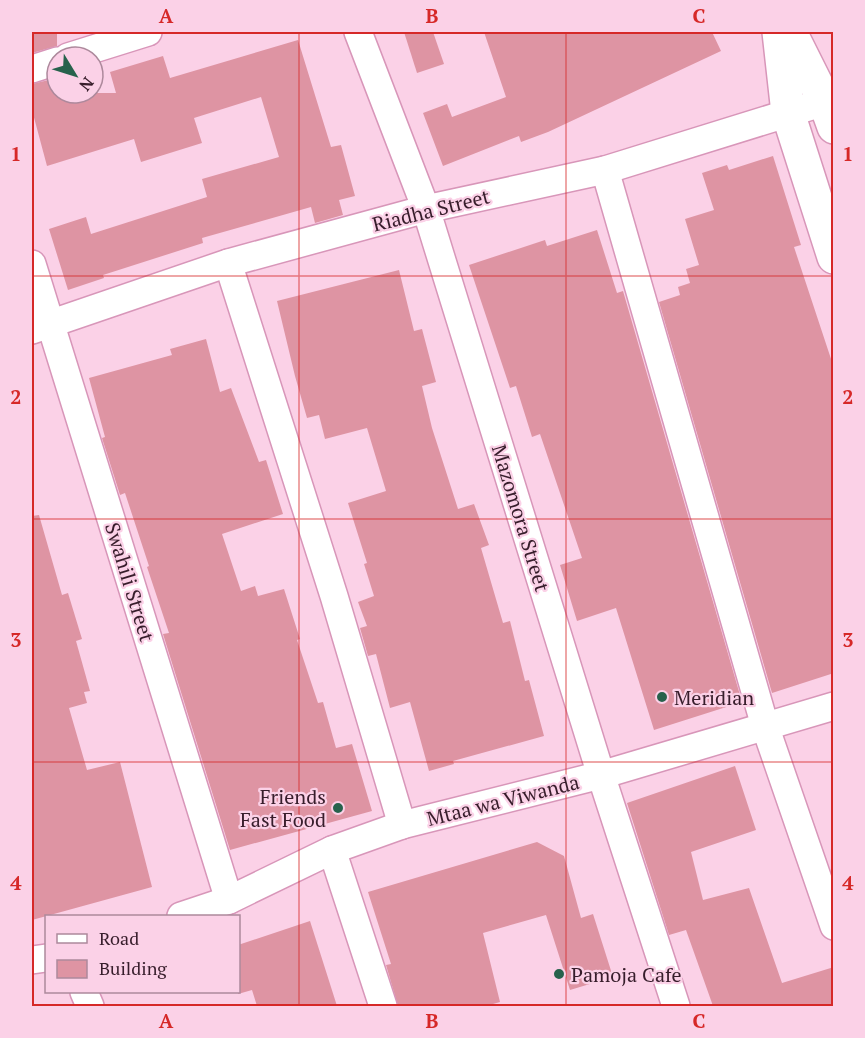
<svg xmlns="http://www.w3.org/2000/svg" width="865" height="1038" font-family="'PT Serif',serif">
<style>
.building{fill:#de94a3}
.lines{fill:none;stroke-linecap:round;stroke-linejoin:round}
.minor-casing{stroke:#d896b9;stroke-width:30}
.secondary-casing{stroke:#d896b9;stroke-width:36}
.minor{stroke:#fff;stroke-width:27}
.secondary{stroke:#fff;stroke-width:33}
.grid{fill:none;stroke:#d62828;stroke-width:1.5;stroke-opacity:0.55}
.poi-dot{fill:#27624c;stroke:#fbd1e7;stroke-width:2}
.labels{text-anchor:middle;dominant-baseline:central;stroke-width:4.5;stroke-linejoin:round;paint-order:stroke}
.street-label{font-size:20px;fill:#371d2b;stroke:#fbd1e7}
.poi-label{font-size:20px;fill:#371d2b;stroke:#fbd1e7;text-anchor:start}
.neatline{fill:none;stroke:#d62828;stroke-width:2}
.grid-label{font-size:20px;text-anchor:middle;font-weight:bold;fill:#d62828}
</style>
<rect width="100%" height="100%" fill="#fbd1e7"/>
<!-- building -->
<g class="building">
<path d="M32,32H57V46L32,53Z"/>
<path d="M404,32H433L444,64L417,73Z"/>
<path d="M484,32H712L721,51L548,132L521,142L519,136L443,166L423,113L447,104L452,117L506,97Z"/>
<path d="M298,40L331,147L341,145L355,196L339,200L343,215L315,223L311,207L202,238L203,243L103,275L104,278L68,290L49,229L86,217L91,234L207,197L202,179L279,157L261,97L194,118L202,143L141,162L134,139L47,166L32,110V84L57,78V93H116L110,72L163,56L170,78Z"/>
<path d="M773,156L801,245L794,247L834,368V673L772,693L659,302L680,295L678,287L690,283L686,269L699,265L685,219L714,210L702,173L727,165L729,170Z"/>
<path d="M597,230L617,293L623,291L742,702L654,730L616,608L577,621L560,565L582,558L540,434L532,437L516,386L510,388L469,265L545,240L547,246Z"/>
<path d="M399,270L414,331L422,329L436,382L422,386L432,428L458,509L474,504L489,545L481,548L503,623L510,621L525,681L529,680L544,736L453,761L454,764L429,771L410,702L390,708L376,654L368,656L360,628L367,626L358,602L374,596L364,564L367,563L348,503L386,491L367,428L325,439L319,415L307,418L295,376L277,301Z"/>
<path d="M206,339L220,392L231,388L259,462L266,460L283,514L222,534L241,591L255,586L258,596L284,589L300,639L297,640L318,703L323,702L336,748L352,744L372,811L230,850L163,634L169,633L147,567L149,566L125,493L120,495L102,438L105,437L89,378L172,355L170,349Z"/>
<path d="M39,515L62,595L68,593L82,639L76,641L90,691L84,692L87,703L69,708L87,770L120,762L152,887L32,920V516Z"/>
<path d="M735,766L756,830L691,852L703,900L749,888L782,983L834,967V1006H713L686,930L669,935L627,803Z"/>
<path d="M537,842L564,856L581,918L593,914L613,977L570,990L546,915L483,933L500,1002L486,1006H398L386,965L391,964L368,892Z"/>
<path d="M310,921L337,1006H257L252,990L238,994V945Z"/>
</g>
<g class="lines">
<defs>
<g id="minor">
<path d="M358,32L426,209L601,775L676,1006"/>
<path d="M68,57L148,32"/>
<path d="M32,69L57,61"/>
<path d="M605,170L765,726L834,926"/>
<path d="M228,263L334,596L402,825"/>
<path d="M32,264L229,900"/>
<path d="M32,330L228,263L426,209L605,170L834,99"/>
<path d="M332,850L383,1006"/>
<path d="M181,916L229,900L332,850L402,825L601,775L834,706"/>
<path d="M32,960L46,958"/>
<path d="M84,992L90,1006"/>
</g>
<g id="secondary">
<path d="M779,32L788,113L834,257"/>
<path d="M790,32L825,102L834,127"/>
</g>
</defs>
<!-- minor casing -->
<use href="#minor" class="minor-casing"/>
<!-- secondary casing -->
<use href="#secondary" class="secondary-casing"/>
<!-- minor -->
<use href="#minor" class="minor"/>
<!-- secondary -->
<use href="#secondary" class="secondary"/>
</g>
<!-- grid -->
<path class="grid" d="M299,32V1006M566,32V1006M32,276H834M32,519H834M32,762H834"/>
<!-- markers -->
<g class="poi-dot">
<circle cx="662" cy="697" r="6"/>
<circle cx="338" cy="808" r="6"/>
<circle cx="559" cy="974" r="6"/>
</g>
<g class="labels">
<!-- street labels -->
<g class="street-label">
<text transform="translate(431 210) rotate(-14)">Riadha Street</text>
<text transform="translate(521 518) rotate(73)">Mazomora Street</text>
<text transform="translate(130 582) rotate(73)">Swahili Street</text>
<text transform="translate(503 800) rotate(-14)">Mtaa wa Viwanda</text>
</g>
<!-- poi labels -->
<g class="poi-label">
<text x="674" y="697">Meridian</text>
<text x="326" y="796" text-anchor="end">Friends<tspan x="326" dy="23">Fast Food</tspan></text>
<text x="571" y="974">Pamoja Cafe</text>
</g>
</g>
<!-- border -->
<rect width="865" height="1038" fill="none" stroke="#fbd1e7" stroke-width="66"/>
<!-- legend -->
<rect x="45" y="915" width="195" height="78" fill="#fbd1e7" stroke="#ad899c" stroke-width="1.5"/>
<rect x="57" y="934" width="30" height="9" fill="#ffffff" stroke="#ad899c" stroke-width="1.5"/>
<text x="99" y="945" font-size="18" fill="#371d2b">Road</text>
<rect x="57" y="960" width="30" height="18" fill="#de94a3" stroke="#ad899c" stroke-width="1.5"/>
<text x="99" y="975" font-size="18" fill="#371d2b">Building</text>
<!-- north arrow -->
<g transform="translate(75 75) rotate(128)"><circle r="28" fill="#fbd1e7" stroke="#ad899c" stroke-width="1.5"/>
<path d="M0-4.5L10 22L0 15L-10 22Z" fill="#27624c"/>
<text y="-9" font-size="16" font-weight="bold" text-anchor="middle" fill="#371d2b">N</text>
</g>
<rect x="33" y="33" width="799" height="972" class="neatline"/>
<g class="grid-label">
<text x="166" y="23">A</text>
<text x="432" y="23">B</text>
<text x="699" y="23">C</text>
<text x="16" y="161">1</text>
<text x="848" y="161">1</text>
<text x="16" y="404">2</text>
<text x="848" y="404">2</text>
<text x="16" y="647">3</text>
<text x="848" y="647">3</text>
<text x="16" y="890">4</text>
<text x="848" y="890">4</text>
<text x="166" y="1028">A</text>
<text x="432" y="1028">B</text>
<text x="699" y="1028">C</text>
</g>
</svg>
